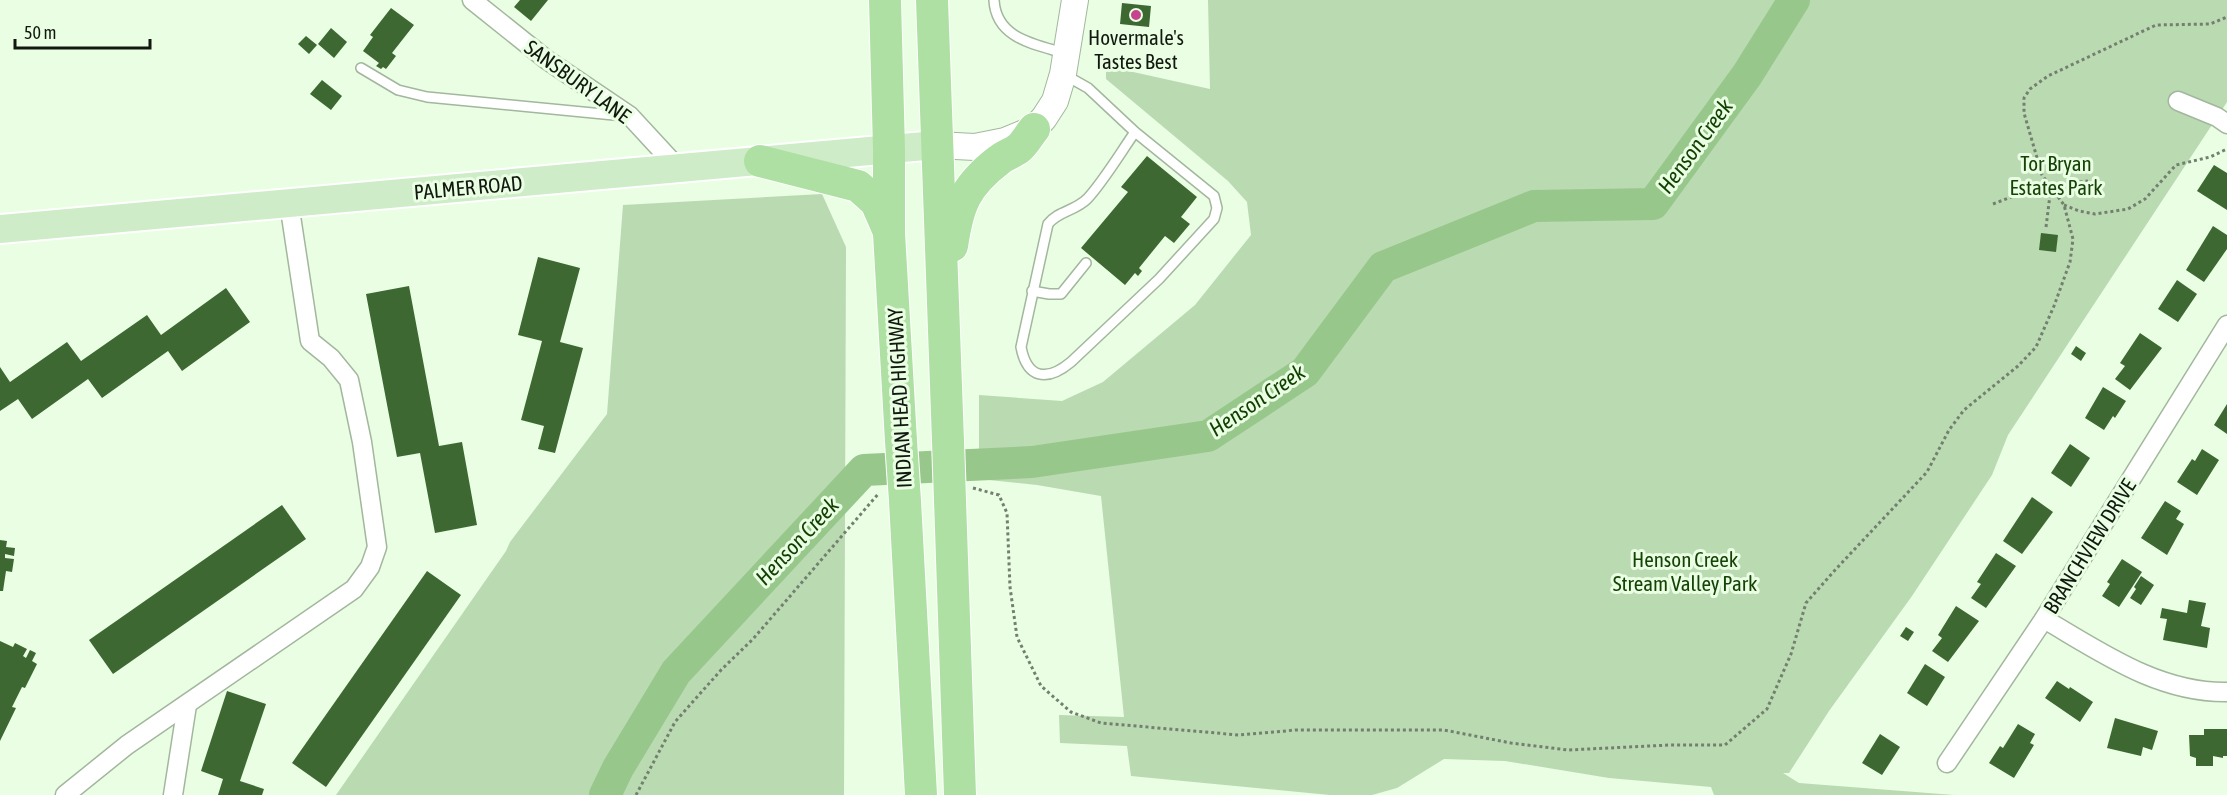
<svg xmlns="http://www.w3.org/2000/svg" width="2227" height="795" font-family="'Asap Condensed',sans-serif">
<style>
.green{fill:#badab2}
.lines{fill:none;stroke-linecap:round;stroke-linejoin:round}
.river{stroke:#98c78b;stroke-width:32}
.building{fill:#3d6832}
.lane-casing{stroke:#a2b79d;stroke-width:12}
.street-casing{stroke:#a2b79d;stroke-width:21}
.secondary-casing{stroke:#a2b79d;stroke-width:28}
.primary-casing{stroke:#fff;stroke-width:32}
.highway-casing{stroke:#fff;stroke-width:34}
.path{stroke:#73806f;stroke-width:3;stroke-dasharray:3 3;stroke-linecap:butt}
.lane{stroke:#fff;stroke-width:9}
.street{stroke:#fff;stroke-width:18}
.secondary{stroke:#fff;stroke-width:26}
.primary{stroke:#cfecc8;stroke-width:28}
.highway{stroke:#afe0a3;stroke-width:32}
.highway-bridge-casing{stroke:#fff;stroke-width:34;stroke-linecap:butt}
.highway-bridge{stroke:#afe0a3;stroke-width:32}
.poi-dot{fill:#c6448d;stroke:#e9fee3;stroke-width:2}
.labels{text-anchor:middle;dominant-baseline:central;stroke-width:6;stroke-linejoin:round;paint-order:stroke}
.poi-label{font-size:21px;fill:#11180f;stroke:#e9fee3}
.street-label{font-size:21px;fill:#11180f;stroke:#e9fee3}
.park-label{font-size:21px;fill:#154205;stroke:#e9fee3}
.water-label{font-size:22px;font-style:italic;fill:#113f01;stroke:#e9fee3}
</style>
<rect width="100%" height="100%" fill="#e9fee3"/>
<!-- green -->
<g class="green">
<path d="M1208,0H2227V102L2008,435L1992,475L1912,596L1829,711L1789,773H1783L1799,783L1954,795H1714L1711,787L1609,778L1505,761L1444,759L1397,788L1372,795H1330L1131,776L1127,746L1060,743L1059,715L1124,717L1101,496L1037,485L979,479V395L1062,401L1103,382L1195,305L1251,235L1247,202L1228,181L1106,79V66L1210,89Z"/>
<path d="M822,194L846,247L844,795H336L506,551L510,542L607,414L623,205Z"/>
</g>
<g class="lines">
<!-- river -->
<path class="river" d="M605,795L618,768L676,672L864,470L1032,462L1208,436L1305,372L1383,267L1534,206L1653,204L1747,75L1794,0"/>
</g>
<!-- building -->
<g class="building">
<path d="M520,0H548L531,21L514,7Z"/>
<path d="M1122,3L1151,6L1149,27L1120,24Z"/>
<path d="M391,8L414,25L392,53L396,56L386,69L383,67L381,69L376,66L379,63L363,51L373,37L370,35Z"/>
<path d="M331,28L347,42L334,58L318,44Z"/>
<path d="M306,36L317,45L309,54L298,44Z"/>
<path d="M322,80L342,96L331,110L310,94Z"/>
<path d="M1147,156L1197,197L1181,217L1190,224L1174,243L1165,236L1139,268L1142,271L1138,276L1135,273L1125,285L1081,248L1128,192L1121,187Z"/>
<path d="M2214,165L2227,173V210L2197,191Z"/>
<path d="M2213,226L2227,235V249L2204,282L2186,270Z"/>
<path d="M2041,233L2058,235L2056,252L2039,250Z"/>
<path d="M538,257L580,268L560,342L583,348L555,453L538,449L544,426L521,420L542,341L518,335Z"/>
<path d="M2177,280L2197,294L2178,322L2158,309Z"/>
<path d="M409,286L439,446L462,442L477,525L435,533L420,453L397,457L366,294Z"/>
<path d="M226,288L250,322L182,371L168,351L102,398L88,379L32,419L18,399L0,411V367L10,382L67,342L81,361L147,315L161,335Z"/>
<path d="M2140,333L2162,348L2130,390L2115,379L2125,366L2120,363Z"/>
<path d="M2076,346L2086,353L2081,361L2071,354Z"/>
<path d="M2103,387L2126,401L2115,418L2113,416L2104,430L2085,418Z"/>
<path d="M2227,404V434L2214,425Z"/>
<path d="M2070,444L2090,458L2071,487L2051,473Z"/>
<path d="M2202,449L2219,460L2197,495L2177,482L2192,459L2195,461Z"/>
<path d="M2032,497L2053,512L2022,554L2003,541Z"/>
<path d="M2165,501L2181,511L2176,519L2184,524L2167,555L2141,538Z"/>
<path d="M282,505L306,539L113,674L89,640Z"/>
<path d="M0,540L7,541L6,547L15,548L14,556L5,554V558L14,559L12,572L6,571L3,591H0Z"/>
<path d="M1996,553L2016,566L1986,608L1971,598L1981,584L1977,582Z"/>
<path d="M2122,559L2142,572L2119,607L2102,596L2110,584L2107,582Z"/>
<path d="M427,571L461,595L326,787L292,763Z"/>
<path d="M2141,576L2154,585L2141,605L2130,598L2136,589L2134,587Z"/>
<path d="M2189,600L2206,603L2201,626L2210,628L2207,648L2163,640L2167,619L2160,618L2162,608L2187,613Z"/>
<path d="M1956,606L1979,621L1948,662L1932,651L1942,638L1938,635Z"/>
<path d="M1906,627L1914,632L1908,641L1900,636Z"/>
<path d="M0,641L13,647L15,643L27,649L23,656L26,658L30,650L36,653L32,661L37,664L25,688L22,687L12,707L16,708L0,741Z"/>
<path d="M1925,664L1945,677L1927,706L1907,693Z"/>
<path d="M2057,681L2069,689L2070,687L2093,702L2080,722L2045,698Z"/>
<path d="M227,691L266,704L240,781L264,789L262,795H218L223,779L201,771Z"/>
<path d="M2115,718L2158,731L2152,750L2143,747L2141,756L2107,748Z"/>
<path d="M2018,724L2035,734L2030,743L2034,745L2014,778L1989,763L2000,746L2003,748Z"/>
<path d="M2204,729H2227V756H2223V758L2213,756V766H2196V758L2190,756L2189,735H2204Z"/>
<path d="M1880,734L1900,747L1882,775L1862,763Z"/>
</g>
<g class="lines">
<defs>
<g id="lane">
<path d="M994,0C996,38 1033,44 1064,53"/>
<path d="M361,68L398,90L427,97L624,116"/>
<path d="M1065,75L1088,88L1135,132L1214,196L1217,208L1214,219L1159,279L1071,362C1047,382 1027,379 1021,347L1048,224C1058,211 1075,211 1087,199C1103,182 1121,152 1135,132"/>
<path d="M1032,291L1049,294H1061L1086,263"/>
</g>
<g id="street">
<path d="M472,0L547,60L630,116L678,168"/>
<path d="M2178,101L2217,117L2227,124"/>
<path d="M2044,619C2101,652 2158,693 2227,692"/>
<path d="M1947,763L2044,619L2227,325"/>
<path d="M65,795L127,745L354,589L370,567L377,547L362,442L349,380L331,358L310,341L289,203"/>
<path d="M173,795L187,705"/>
</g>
<path id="secondary" d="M936,145L975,147L1005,141L1034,129L1044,118L1055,101L1063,74L1075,0"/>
<path id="primary" d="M0,229L936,145"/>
<g id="highway">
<path d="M885,0L889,149V233L901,441"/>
<path d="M932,0L948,441"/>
<path d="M760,161L858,186L876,202L889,232"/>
<path d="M952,246C958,205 965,186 999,160C1005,155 1013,153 1019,148C1025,143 1029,135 1034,129"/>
<path d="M950,500L960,795"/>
<path d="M905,501L921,795"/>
</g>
</defs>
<!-- lane casing -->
<use href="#lane" class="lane-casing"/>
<!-- street casing -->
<use href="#street" class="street-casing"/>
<!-- secondary casing -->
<use href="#secondary" class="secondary-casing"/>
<!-- primary casing -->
<use href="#primary" class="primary-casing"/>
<!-- highway casing -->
<use href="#highway" class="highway-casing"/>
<!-- path -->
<g class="path">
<path d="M1993,204L2037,187L2088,181"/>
<path d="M2064,205L2079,211L2095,214L2128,209L2145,199L2176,165L2210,157L2227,149"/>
<path d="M2046,227L2051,187"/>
<path d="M973,488L999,495L1007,513L1010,587L1017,637L1041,686L1071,712L1101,723L1239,735L1296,730H1444L1511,743L1568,750L1670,745H1725L1767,709L1791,654L1806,603L1836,569L1927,472L1949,430L1964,410L2018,366L2036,347L2054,306L2070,262L2073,239L2064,205L2042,175L2024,113V98L2030,89L2048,76L2156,25L2210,24L2227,17"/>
<path d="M636,795L675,722L721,670L753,639L879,493"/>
</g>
<!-- lane -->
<use href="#lane" class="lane"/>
<!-- street -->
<use href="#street" class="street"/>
<!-- secondary -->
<use href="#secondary" class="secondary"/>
<!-- primary -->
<use href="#primary" class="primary"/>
<!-- highway -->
<use href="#highway" class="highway"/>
<defs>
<g id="highway-bridge">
<path d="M901,441L905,501"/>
<path d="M948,441L950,500"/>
</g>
</defs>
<!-- highway-bridge casing -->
<use href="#highway-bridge" class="highway-bridge-casing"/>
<!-- highway-bridge -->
<use href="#highway-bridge" class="highway-bridge"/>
</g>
<!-- markers -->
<circle class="poi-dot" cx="1136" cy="15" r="6"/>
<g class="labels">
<!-- poi labels -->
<g class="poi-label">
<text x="1136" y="37">Hovermale's<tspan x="1136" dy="24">Tastes Best</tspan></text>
</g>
<!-- street labels -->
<g class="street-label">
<text transform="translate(578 81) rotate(36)">SANSBURY LANE</text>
<text transform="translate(468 187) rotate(-5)">PALMER ROAD</text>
<text transform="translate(899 398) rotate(-93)">INDIAN HEAD HIGHWAY</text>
<text transform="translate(2089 546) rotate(-58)">BRANCHVIEW DRIVE</text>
</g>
<!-- park labels -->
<g class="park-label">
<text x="2056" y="163">Tor Bryan<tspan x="2056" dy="24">Estates Park</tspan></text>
<text x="1685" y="559">Henson Creek<tspan x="1685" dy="24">Stream Valley Park</tspan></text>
</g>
<!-- water labels -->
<g class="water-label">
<text transform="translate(1695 146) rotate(-54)">Henson Creek</text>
<text transform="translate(1257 400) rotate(-34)">Henson Creek</text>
<text transform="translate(797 541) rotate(-47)">Henson Creek</text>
</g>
</g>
<!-- scale -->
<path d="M15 39v9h135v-9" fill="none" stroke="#11180f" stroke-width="3"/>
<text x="24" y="39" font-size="18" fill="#11180f" stroke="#e9fee3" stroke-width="4.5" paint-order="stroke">50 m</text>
</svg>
